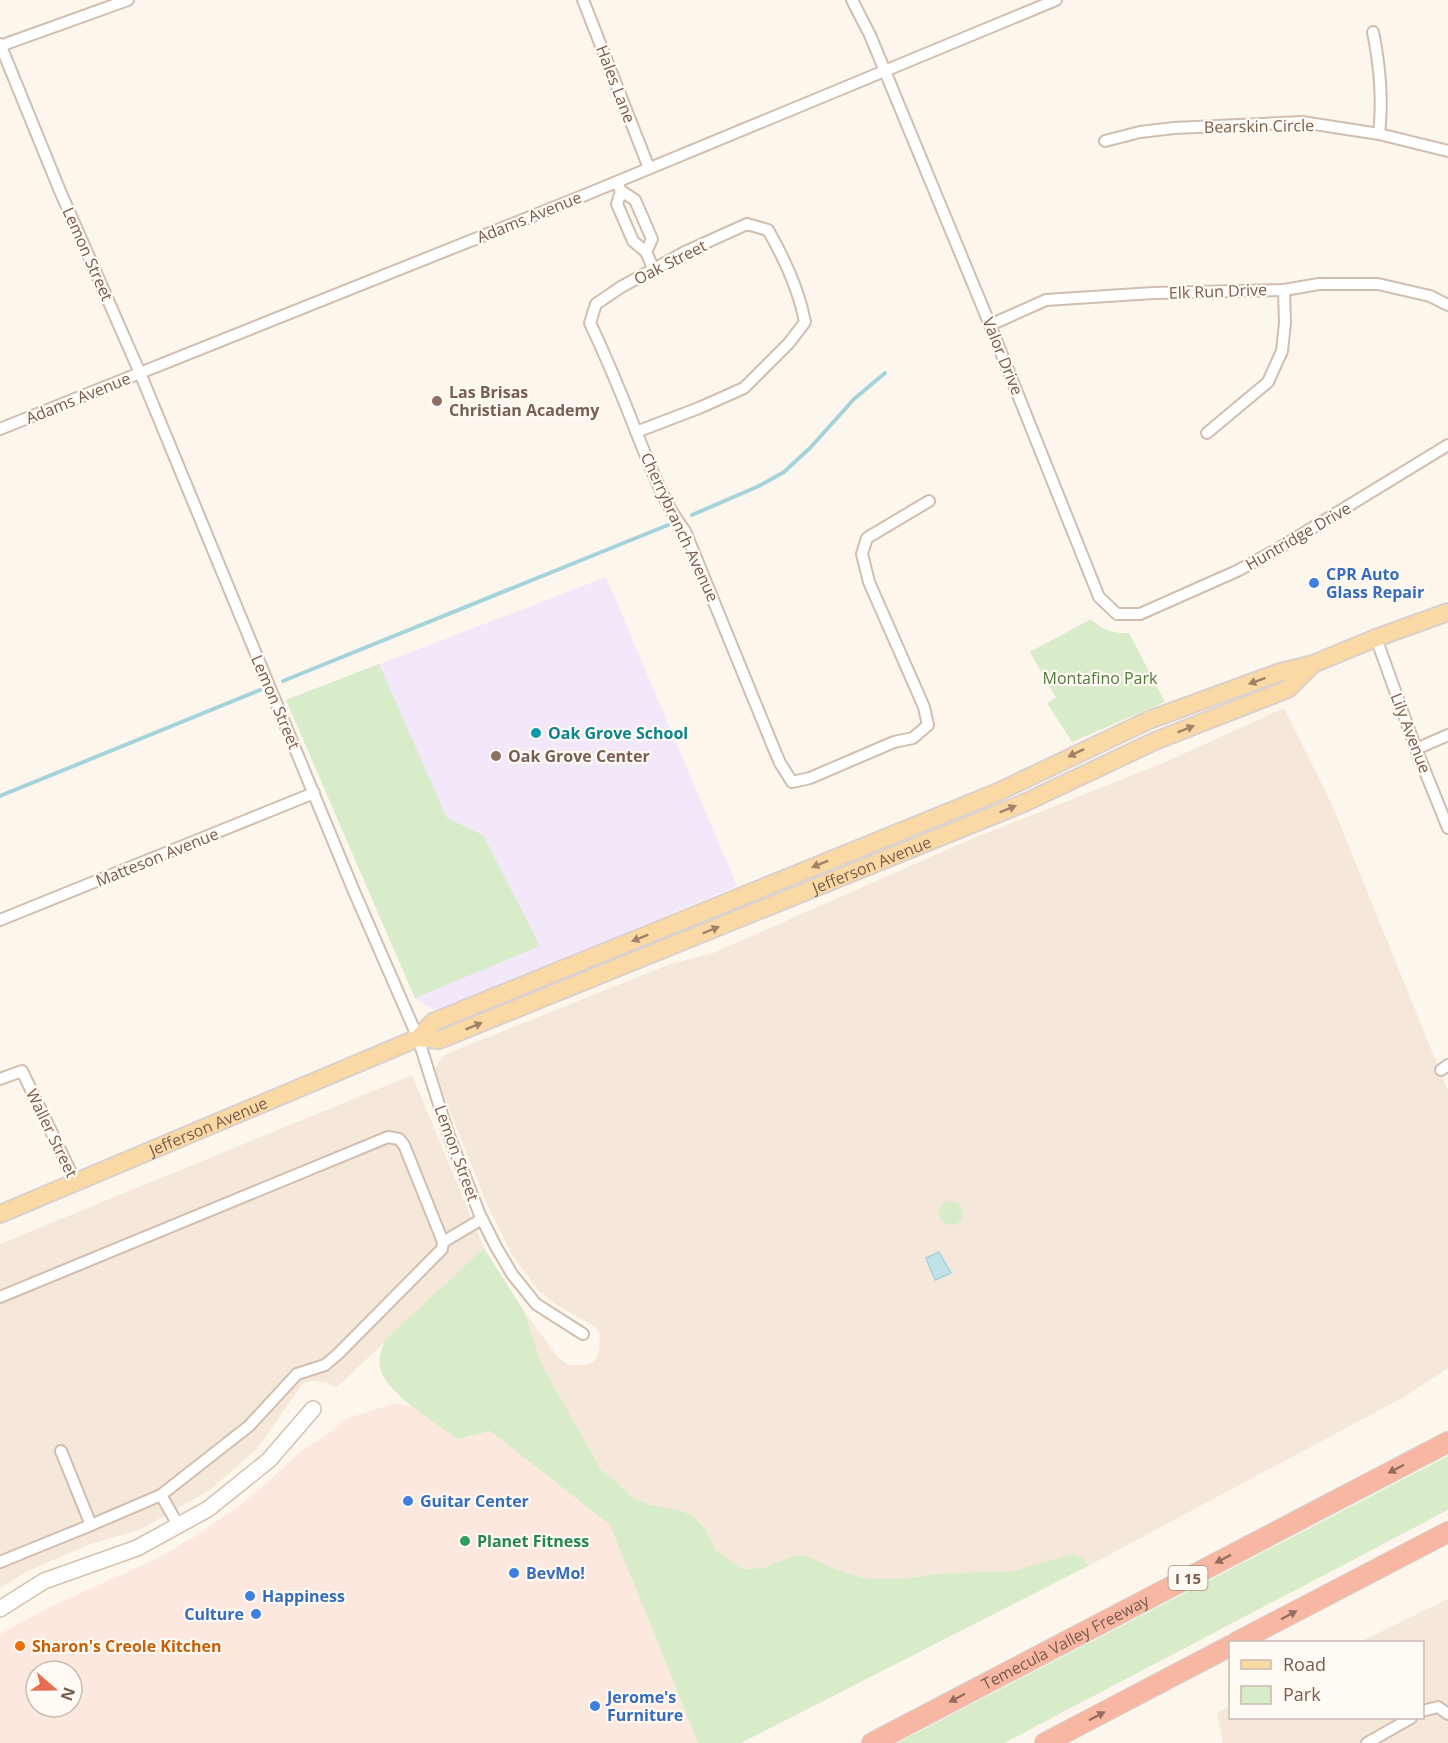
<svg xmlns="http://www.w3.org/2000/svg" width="1448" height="1743" font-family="'Open Sans',sans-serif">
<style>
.residential{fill:#f5e8da}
.commercial{fill:#fde8e0;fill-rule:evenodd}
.education{fill:#f3e8fa}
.green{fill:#d8ecc9}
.water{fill:#bfe3e8;stroke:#a5d3da;stroke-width:1.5}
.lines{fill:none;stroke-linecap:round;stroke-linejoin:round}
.stream{stroke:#a5d3da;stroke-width:4}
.street-casing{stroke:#d1beb0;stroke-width:14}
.secondary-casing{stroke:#d6c0b0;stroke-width:18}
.primary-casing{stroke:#dad1cd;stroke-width:20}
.highway-casing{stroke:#dad1cd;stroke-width:22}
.street{stroke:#fff;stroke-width:10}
.secondary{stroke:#fff;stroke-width:15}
.primary{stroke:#fbd9a5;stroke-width:16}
.highway{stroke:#f7b7a3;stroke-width:20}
.oneway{fill:#a18267}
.oneway2{fill:#936e5e}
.education-dot{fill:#8d6e63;stroke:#fffaf3;stroke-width:2}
.shop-dot{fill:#3f7fe0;stroke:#fffaf3;stroke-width:2}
.culture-dot{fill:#0f9aa8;stroke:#fffaf3;stroke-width:2}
.leisure-dot{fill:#2e9e5b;stroke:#fffaf3;stroke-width:2}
.food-dot{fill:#e8710a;stroke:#fffaf3;stroke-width:2}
.labels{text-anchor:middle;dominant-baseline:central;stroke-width:4.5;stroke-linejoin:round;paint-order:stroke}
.shield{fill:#fffaf3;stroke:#a28b7f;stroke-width:1.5}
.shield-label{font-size:15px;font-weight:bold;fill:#7a5c4d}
.street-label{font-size:16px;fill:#7a5c4d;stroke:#fffaf3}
.education-label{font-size:16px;font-weight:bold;fill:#785e54;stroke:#fffaf3;text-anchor:start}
.shop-label{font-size:16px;font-weight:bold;fill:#366cbe;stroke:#fffaf3;text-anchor:start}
.park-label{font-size:16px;fill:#537a41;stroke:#fffaf3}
.culture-label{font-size:16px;font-weight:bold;fill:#0d838f;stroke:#fffaf3;text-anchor:start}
.leisure-label{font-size:16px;font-weight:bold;fill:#27864d;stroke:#fffaf3;text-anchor:start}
.food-label{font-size:16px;font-weight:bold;fill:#c56008;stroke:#fffaf3;text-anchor:start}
</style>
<rect width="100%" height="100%" fill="#fdf6ec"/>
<!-- residential -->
<g class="residential">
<path d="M1284,708L1333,807L1448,1091V1368L1404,1397L1088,1566L1082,1557L1073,1554L1013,1571L948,1573L898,1579H868L845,1573L807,1556H793L763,1568L742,1569L716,1550L705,1528L679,1510L650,1505L632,1497L616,1481L601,1470L541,1363L525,1313L558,1357L568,1365H588L594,1361L599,1352L600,1334L596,1327L555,1304L537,1289L513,1256L487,1204L436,1076V1068L440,1060L446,1054L670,964L711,954L969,840L1161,764Z"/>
<path d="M412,1075L484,1248L336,1388L331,1384L325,1382L313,1381L303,1383L257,1449L210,1490L139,1530L90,1544L28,1571L0,1588V1244Z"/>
<path d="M1448,1599V1743H1223L1217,1713L1230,1706V1718H1422V1642H1360Z"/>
</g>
<!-- commercial -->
<path class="commercial" d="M395,1403L414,1407L458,1439L490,1431L610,1525L698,1743H0V1634L52,1606L156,1559L194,1537L239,1506L269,1481L300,1452L332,1431L343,1420ZM36,1671H72V1707H36Z"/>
<!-- education -->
<path class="education" d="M606,577L737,886L437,1012L415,998L286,700Z"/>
<!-- green -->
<g class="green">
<path d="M1091,619C1102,630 1113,634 1129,633L1165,702L1072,742L1047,703L1056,698L1030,652Z"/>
<path d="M379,664L447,818L483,835L540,946L415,998L286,700Z"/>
<circle cx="951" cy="1213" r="12"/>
<path d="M484,1248L525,1313L541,1363L601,1470L616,1481L632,1497L650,1505L679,1510L692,1516L705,1528L716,1550L742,1569L763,1568L793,1556H807L845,1573L868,1579H898L948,1573L1013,1571L1073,1554L1082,1557L1088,1566L741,1743H698L610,1525L490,1431L458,1439C438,1425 383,1391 380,1367C378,1357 382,1349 385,1340Z"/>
<path d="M1448,1456V1510L1004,1743H897Z"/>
</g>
<!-- water -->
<path class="water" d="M939,1252L951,1273L935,1280L926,1258Z"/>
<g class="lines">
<!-- stream -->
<g class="stream">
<path d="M692,515L759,486L784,472L810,448L854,399L885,373"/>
<path d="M283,681L668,525"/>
<path d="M0,796L260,690"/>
</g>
<defs>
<g id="street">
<path d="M583,0L649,168"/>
<path d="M852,0L870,35L990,325L1099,597L1117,614H1140L1237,571L1276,550L1448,445"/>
<path d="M1373,32C1380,66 1383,99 1379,134"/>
<path d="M0,44L60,191L140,373L353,889L418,1038L448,1133L480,1215L495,1245L512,1274L536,1304L583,1334"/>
<path d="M0,46L128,0"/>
<path d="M1105,141L1140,132L1174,128L1302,122L1379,134L1448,151"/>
<path d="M619,187L621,191L635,200L652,239L646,252"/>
<path d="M621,191L617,204L633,241L646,252L654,270"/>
<path d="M990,325L1046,300L1153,293L1284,290L1319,284H1378L1430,296L1448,305"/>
<path d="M0,429L585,195L1056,0"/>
<path d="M636,432L699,408L744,388L789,343L805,322C799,290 784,258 768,230L747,224L685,252L621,287L596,304L590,323C608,361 624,400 639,439C652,470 664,504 685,531L772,744L780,763L792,782L810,778L894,742L913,738L928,725L924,707L869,582L862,554L867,538L929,501"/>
<path d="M1207,433L1268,382L1282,351L1285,323L1284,290"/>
<path d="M1376,638L1416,749L1448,828"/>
<path d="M1416,749L1448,735"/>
<path d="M0,920L314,793"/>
<path d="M1441,1070L1448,1065"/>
<path d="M0,1079L22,1071L76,1183"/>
<path d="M443,1242L482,1219"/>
<path d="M0,1297L388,1137L399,1139L404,1145L443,1242L442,1249L338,1354L325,1365L297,1374L249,1426L161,1495L91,1525"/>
<path d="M161,1495L178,1525"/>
<path d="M0,1562L91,1525L61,1451"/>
<path d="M1422,1711L1438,1707L1448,1714"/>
<path d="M1367,1743L1411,1718"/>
</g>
<path id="secondary" d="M0,1609L44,1581L137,1548L208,1509L269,1460L313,1409"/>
<g id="primary">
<path id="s1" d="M418,1038L439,1040L1024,803L1155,741L1288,689L1312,665"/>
<path id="s2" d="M0,1214L418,1038L433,1022L998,792L1149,720L1280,672L1313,664L1376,638L1448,612"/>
</g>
<g id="highway">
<path d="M1237,1642L1448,1532"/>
<path id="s3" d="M872,1743L1448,1442"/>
<path d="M1045,1743L1230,1646"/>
</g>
</defs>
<!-- street casing -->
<use href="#street" class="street-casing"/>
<!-- secondary casing -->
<use href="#secondary" class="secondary-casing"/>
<!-- primary casing -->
<use href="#primary" class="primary-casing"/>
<!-- highway casing -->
<use href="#highway" class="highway-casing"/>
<!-- street -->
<use href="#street" class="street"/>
<!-- secondary -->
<use href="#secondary" class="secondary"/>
<!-- primary -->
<use href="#primary" class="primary"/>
<!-- highway -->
<use href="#highway" class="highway"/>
</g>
<!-- one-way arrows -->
<defs><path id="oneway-solid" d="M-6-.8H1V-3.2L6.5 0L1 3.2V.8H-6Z" transform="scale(1.5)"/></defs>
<g class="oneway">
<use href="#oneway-solid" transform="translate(1257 681) rotate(160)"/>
<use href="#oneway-solid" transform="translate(1186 729) rotate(-22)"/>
<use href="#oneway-solid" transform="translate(1076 753) rotate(154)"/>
<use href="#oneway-solid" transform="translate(1008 809) rotate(-22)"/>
<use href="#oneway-solid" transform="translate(820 864) rotate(158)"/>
<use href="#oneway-solid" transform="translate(711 930) rotate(-22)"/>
<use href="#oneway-solid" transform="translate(640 938) rotate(158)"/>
<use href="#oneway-solid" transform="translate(474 1026) rotate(-22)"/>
</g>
<g class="oneway2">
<use href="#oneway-solid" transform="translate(1396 1469) rotate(152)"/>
<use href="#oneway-solid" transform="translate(1223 1559) rotate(152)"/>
<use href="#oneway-solid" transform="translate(1289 1615) rotate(-28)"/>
<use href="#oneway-solid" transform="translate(957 1698) rotate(152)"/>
<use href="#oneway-solid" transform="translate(1097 1716) rotate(-28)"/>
</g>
<!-- markers -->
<g class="education-dot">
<circle cx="437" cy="401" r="6"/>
<circle cx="496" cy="756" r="6"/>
</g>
<g class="shop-dot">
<circle cx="1314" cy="583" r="6"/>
<circle cx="408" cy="1501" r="6"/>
<circle cx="514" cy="1573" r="6"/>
<circle cx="250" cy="1596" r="6"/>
<circle cx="256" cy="1614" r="6"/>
<circle cx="595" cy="1706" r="6"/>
</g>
<circle class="culture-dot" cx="536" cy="733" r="6"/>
<circle class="leisure-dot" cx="465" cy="1541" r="6"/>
<circle class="food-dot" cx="20" cy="1646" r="6"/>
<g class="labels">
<!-- shield labels -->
<rect class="shield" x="1168.5" y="1566" width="39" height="24" rx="4.5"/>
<g class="shield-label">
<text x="1188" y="1578">I 15</text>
</g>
<!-- street labels -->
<g class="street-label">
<text transform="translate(616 84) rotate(69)">Hales Lane</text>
<text transform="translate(1259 126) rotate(-1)">Bearskin Circle</text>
<text transform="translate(529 217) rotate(-22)">Adams Avenue</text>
<text transform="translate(88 254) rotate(66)">Lemon Street</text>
<text transform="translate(670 262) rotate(-27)">Oak Street</text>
<text transform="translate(1218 291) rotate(-2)">Elk Run Drive</text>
<text transform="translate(1003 356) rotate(68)">Valor Drive</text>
<text transform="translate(78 398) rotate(-22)">Adams Avenue</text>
<text transform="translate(680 527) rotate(65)">Cherrybranch Avenue</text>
<text transform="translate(1298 536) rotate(-30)">Huntridge Drive</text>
<text transform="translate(276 702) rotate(67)">Lemon Street</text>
<text transform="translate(1411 733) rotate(69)">Lily Avenue</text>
<text transform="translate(157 857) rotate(-22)">Matteson Avenue</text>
<text stroke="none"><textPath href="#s1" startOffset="488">Jefferson Avenue</textPath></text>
<text stroke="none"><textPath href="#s2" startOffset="226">Jefferson Avenue</textPath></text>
<text transform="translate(52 1133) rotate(64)">Waller Street</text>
<text transform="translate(457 1153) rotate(70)">Lemon Street</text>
<text stroke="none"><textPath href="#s3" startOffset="218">Temecula Valley Freeway</textPath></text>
</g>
<!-- education labels -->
<g class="education-label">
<text x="449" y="392">Las Brisas<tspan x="449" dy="18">Christian Academy</tspan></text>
<text x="508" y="756">Oak Grove Center</text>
</g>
<!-- shop labels -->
<g class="shop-label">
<text x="1326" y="574">CPR Auto<tspan x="1326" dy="18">Glass Repair</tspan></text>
<text x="420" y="1501">Guitar Center</text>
<text x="526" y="1573">BevMo!</text>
<text x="262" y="1596">Happiness</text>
<text x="244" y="1614" text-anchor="end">Culture</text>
<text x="607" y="1697">Jerome's<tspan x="607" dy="18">Furniture</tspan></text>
</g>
<!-- park labels -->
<g class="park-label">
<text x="1100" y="678">Montafino Park</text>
</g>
<!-- culture labels -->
<g class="culture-label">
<text x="548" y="733">Oak Grove School</text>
</g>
<!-- leisure labels -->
<g class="leisure-label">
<text x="477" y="1541">Planet Fitness</text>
</g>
<!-- food labels -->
<g class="food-label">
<text x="32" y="1646">Sharon's Creole Kitchen</text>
</g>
</g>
<!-- legend -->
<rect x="1229" y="1641" width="195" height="78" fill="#fffaf3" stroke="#cabbb1" stroke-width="1.5"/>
<rect x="1241" y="1660" width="30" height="9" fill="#fbd9a5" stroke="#cabbb1" stroke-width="1.5"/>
<text x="1283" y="1671" font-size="18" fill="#7a5c4d">Road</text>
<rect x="1241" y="1686" width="30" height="18" fill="#d8ecc9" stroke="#cabbb1" stroke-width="1.5"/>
<text x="1283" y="1701" font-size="18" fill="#7a5c4d">Park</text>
<!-- north arrow -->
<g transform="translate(54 1689) rotate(110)"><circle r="28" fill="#fffaf3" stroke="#cabbb1" stroke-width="1.5"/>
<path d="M0-4.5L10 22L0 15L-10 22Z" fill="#e76f51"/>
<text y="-9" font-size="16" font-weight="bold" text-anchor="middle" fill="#7a5c4d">N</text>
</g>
</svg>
